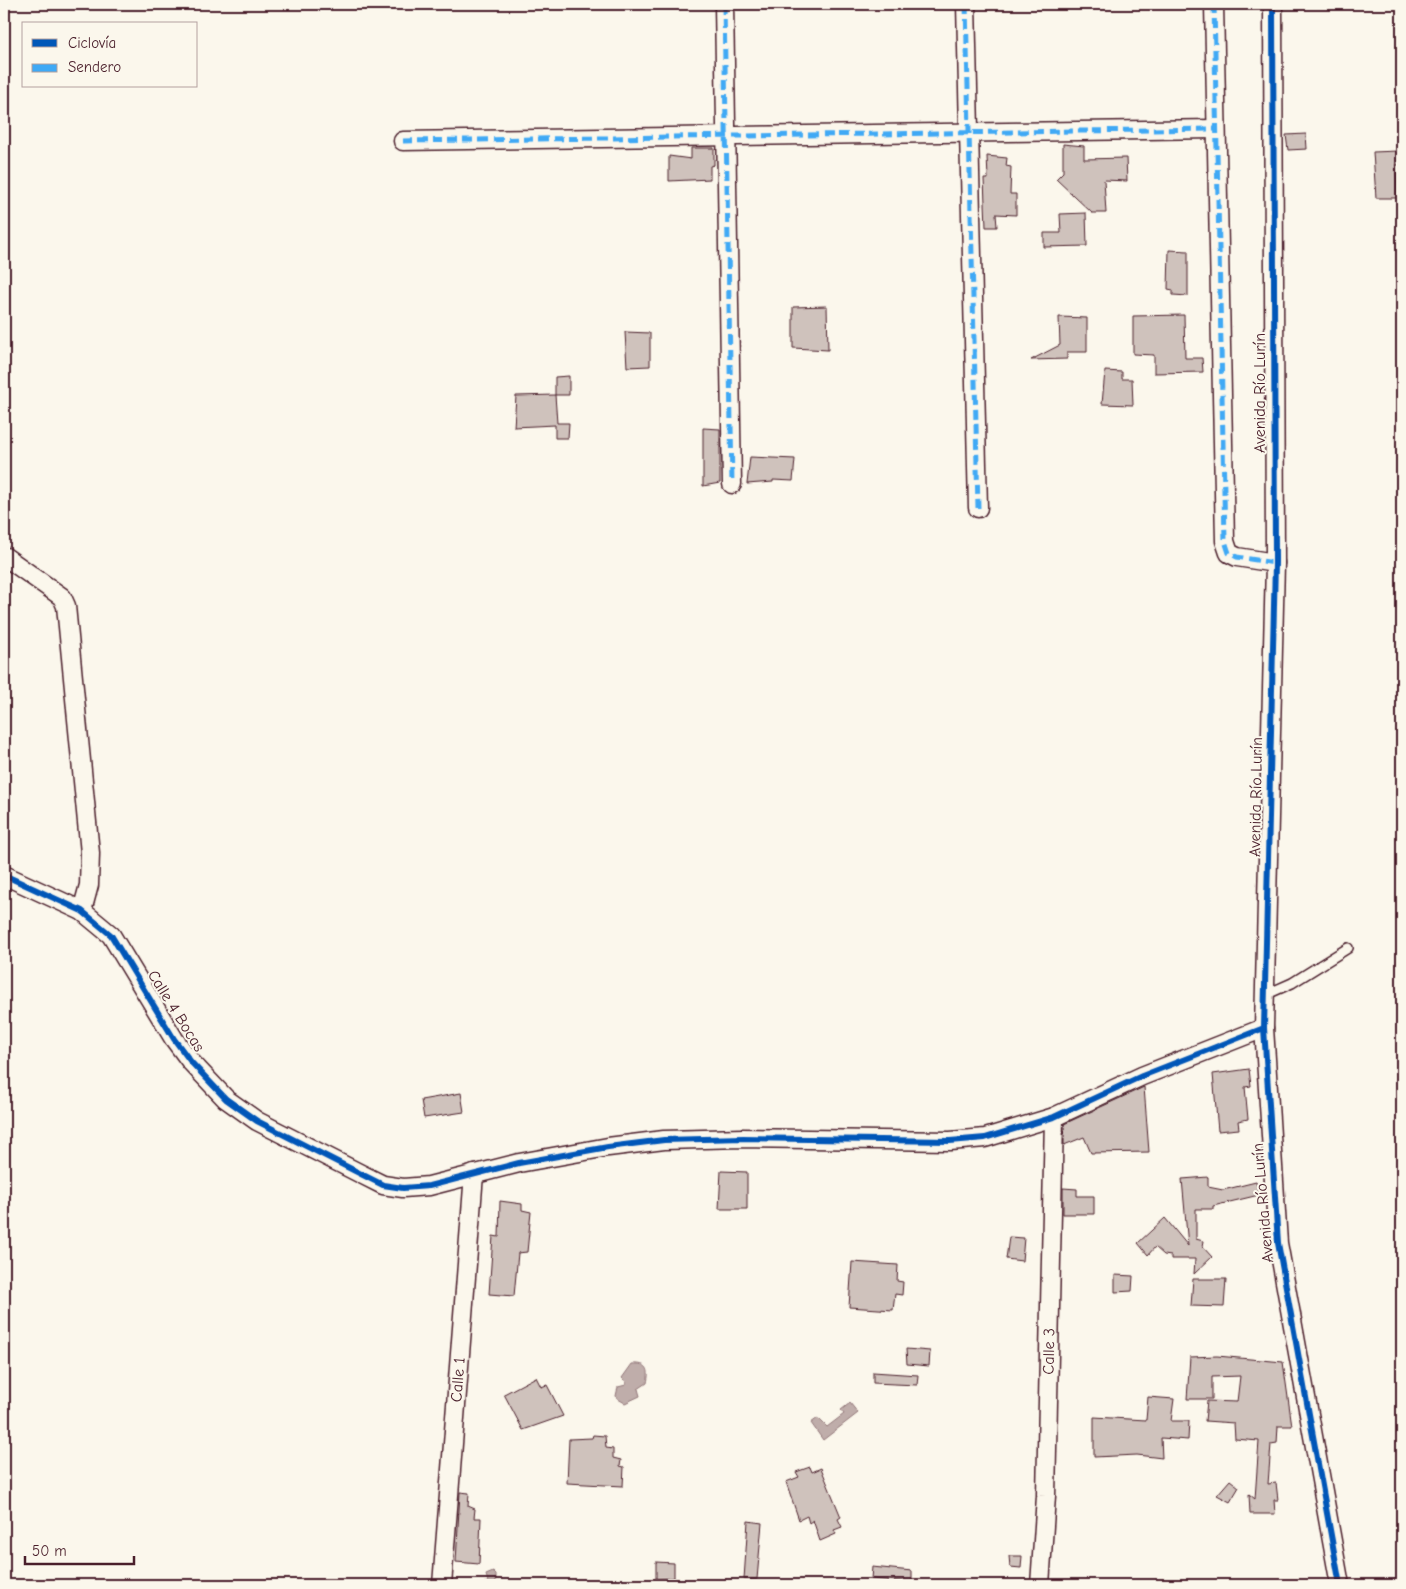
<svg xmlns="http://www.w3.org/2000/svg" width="1406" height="1589" font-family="'Comic Neue',sans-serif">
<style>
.water{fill:#bfadaa;stroke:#907477}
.building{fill:#cfc2bc;stroke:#4a1f2b}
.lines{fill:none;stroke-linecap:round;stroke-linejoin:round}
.service-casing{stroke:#4a1f2b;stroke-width:12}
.minor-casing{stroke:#4a1f2b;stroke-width:21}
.service{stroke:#fbf7ec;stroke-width:9}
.minor{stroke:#fbf7ec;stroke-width:18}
.quiet{stroke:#3fa9f5;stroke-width:5;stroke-dasharray:10 5;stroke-linecap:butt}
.cycleway-casing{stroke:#fbf7ec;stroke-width:9}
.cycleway{stroke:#0057b8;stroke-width:6}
.labels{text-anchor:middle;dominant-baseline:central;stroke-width:4;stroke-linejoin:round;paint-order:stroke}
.street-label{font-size:16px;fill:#4a1f2b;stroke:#fbf7ec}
</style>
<rect width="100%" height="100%" fill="#fbf7ec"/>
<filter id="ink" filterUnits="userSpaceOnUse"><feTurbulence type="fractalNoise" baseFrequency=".02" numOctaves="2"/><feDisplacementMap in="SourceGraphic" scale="10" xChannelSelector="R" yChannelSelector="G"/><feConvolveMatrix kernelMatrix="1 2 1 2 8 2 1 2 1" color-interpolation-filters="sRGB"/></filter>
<g filter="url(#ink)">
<!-- water -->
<g class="water">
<path d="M632,1364C648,1363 650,1369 647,1383L638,1389L640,1396L625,1403L618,1399L616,1396L618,1387L626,1385V1382L622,1378Z"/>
<path d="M850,1403L858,1413L823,1440L811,1423L818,1418L827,1427L844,1414L841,1410Z"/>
<path d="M493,1572L496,1575V1585H479L488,1582L486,1575Z"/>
</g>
<!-- building -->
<g class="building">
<path d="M1306,134L1307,149L1288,150L1286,135Z"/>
<path d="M1063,144L1084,146V159L1126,158L1127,181L1104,180L1106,213H1092L1056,179L1063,172Z"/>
<path d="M691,148H714V165L710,166V179L669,181V156L691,159Z"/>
<path d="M1398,151L1399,165H1396L1397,198H1376L1373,152Z"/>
<path d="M987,156L1007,158L1006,166L1011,167L1010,194H1016V215L996,214L997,227H986L984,179H988Z"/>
<path d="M1086,213L1087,246L1044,247V233H1061L1060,214Z"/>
<path d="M1169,250L1188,251V296L1173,295V290L1168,289Z"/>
<path d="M827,306L828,350L793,348V307Z"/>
<path d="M1184,315L1185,358H1202L1203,372L1154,373V355L1133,354V316Z"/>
<path d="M1059,317L1087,318V352H1067V359L1031,360L1060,345Z"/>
<path d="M625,332L650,333V366L627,367Z"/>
<path d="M1105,371L1122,372V379H1132L1133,405L1102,404Z"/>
<path d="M569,376V395H555V377Z"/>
<path d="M555,395L557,423H569L568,438H555V425L514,427L516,396Z"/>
<path d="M703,428L720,429V483L703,486Z"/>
<path d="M750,457L795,459L793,481L773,480V482L747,484Z"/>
<path d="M1249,1069L1251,1086L1245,1087L1248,1119L1238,1121L1239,1129L1218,1131L1213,1074Z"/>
<path d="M1144,1087L1149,1152L1091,1153L1084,1137L1064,1145V1124Z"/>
<path d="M461,1093L464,1112L424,1118L421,1100Z"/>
<path d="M721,1171L747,1172V1209H719Z"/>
<path d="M1208,1177V1187L1223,1190L1256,1182L1259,1195L1213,1206V1209H1196V1239L1203,1241L1202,1246L1212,1257L1194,1274L1195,1259H1171V1256L1164,1255L1155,1247L1148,1255L1138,1243L1165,1218L1188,1246L1182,1179Z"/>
<path d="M1063,1188L1077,1189V1196H1094V1214H1063Z"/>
<path d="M500,1201L522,1204V1210L531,1212L527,1252L518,1253L514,1296L489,1294L493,1236L499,1237Z"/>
<path d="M1009,1237L1024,1238L1022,1261L1006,1259Z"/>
<path d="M852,1262L898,1265L897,1281L903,1282L902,1295L895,1294L893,1310L849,1307Z"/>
<path d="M1115,1275L1133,1276L1132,1291L1115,1292Z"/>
<path d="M1193,1279H1226L1224,1307L1191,1306Z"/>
<path d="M906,1349L930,1351L929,1366L907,1364Z"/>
<path d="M1217,1356L1283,1362L1292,1426H1278L1277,1443L1271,1444L1268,1484L1276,1483L1278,1500H1274L1275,1514H1250L1249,1494L1255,1499L1259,1441L1235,1439L1234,1423L1205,1421L1207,1401L1237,1402L1240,1376L1212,1377V1399H1187L1190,1357Z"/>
<path d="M873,1372L918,1375L917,1385L873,1383Z"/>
<path d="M536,1377L541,1387L547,1385L563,1416L523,1430L504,1394Z"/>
<path d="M1148,1397L1174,1399L1171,1421H1189L1188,1440L1161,1438L1162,1458L1137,1455L1094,1457V1417L1146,1420Z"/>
<path d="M593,1435L605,1436L606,1448L613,1449V1458L621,1460L620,1466L624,1467L623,1486L567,1483L569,1439L592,1438Z"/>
<path d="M810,1467L812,1472L821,1468L841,1517L838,1519L842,1527L834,1530L836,1534L820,1541L813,1520L809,1523L807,1516L799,1520L786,1482L799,1477L796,1472Z"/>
<path d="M1230,1480L1239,1487L1230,1502L1217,1495Z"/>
<path d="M460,1492L469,1493L468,1506L475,1509L474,1518H481L479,1564L456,1562Z"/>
<path d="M748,1521L762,1523L757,1579H744Z"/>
<path d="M1009,1556H1022L1021,1568L1010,1567Z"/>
<path d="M656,1562L674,1563V1578L656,1579Z"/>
<path d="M872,1567L912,1571V1582L871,1579Z"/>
</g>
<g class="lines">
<defs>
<path id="service" d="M1265,995L1292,983L1348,948"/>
<g id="minor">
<path d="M724,4L732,484"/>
<path d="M966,4L978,508"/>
<path d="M1214,4L1225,541L1229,553L1237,557L1275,563"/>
<path d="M1273,4L1275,563L1264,1028L1278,1243L1340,1585"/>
<path d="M403,141L1215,129"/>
<path d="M4,556L62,597L66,606L90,853L89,885L82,911"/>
<path d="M4,875L82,911L111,935L174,1039L191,1062L226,1099L257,1121L363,1175L383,1185L403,1188L429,1186L519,1163L608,1147L664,1140L743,1138L950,1141L985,1138L1054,1117L1142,1076L1264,1028"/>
<path id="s1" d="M442,1585L474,1174"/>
<path id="s2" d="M1040,1585L1046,1496L1054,1117"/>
</g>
</defs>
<!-- service casing -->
<use href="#service" class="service-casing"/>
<!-- minor casing -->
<use href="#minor" class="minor-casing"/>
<!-- service -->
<use href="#service" class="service"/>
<!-- minor -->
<use href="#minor" class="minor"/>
<!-- quiet -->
<g class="quiet">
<path d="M724,4L732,484"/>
<path d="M966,4L978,508"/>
<path d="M1214,4L1225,541L1229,553L1237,557L1275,563"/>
<path d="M403,141L1215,129"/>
</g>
<defs>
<g id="cycleway">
<path d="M1273,4L1275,563L1264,1028L1278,1243L1340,1585"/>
<path d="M4,875L82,911L111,935L174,1039L191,1062L226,1099L257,1121L363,1175L383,1185L403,1188L429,1186L519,1163L608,1147L664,1140L743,1138L950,1141L985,1138L1054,1117L1142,1076L1264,1028"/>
</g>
</defs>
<!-- cycleway casing -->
<use href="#cycleway" class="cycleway-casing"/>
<!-- cycleway -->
<use href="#cycleway" class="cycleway"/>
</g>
</g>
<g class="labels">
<!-- street labels -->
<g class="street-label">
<text transform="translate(1260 393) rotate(-90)">Avenida Río Lurín</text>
<text transform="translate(1256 797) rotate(-89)">Avenida Río Lurín</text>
<text transform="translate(176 1011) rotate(58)">Calle 4 Bocas</text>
<text transform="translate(1263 1203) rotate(-95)">Avenida Río Lurín</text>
<text stroke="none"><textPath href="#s2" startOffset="234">Calle 3</textPath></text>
<text stroke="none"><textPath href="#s1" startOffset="206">Calle 1</textPath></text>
</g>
</g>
<!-- margin -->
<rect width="1406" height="1589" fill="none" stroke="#fbf7ec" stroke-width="20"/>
<rect x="10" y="10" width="1386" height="1569" fill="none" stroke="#4a1f2b" stroke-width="2" filter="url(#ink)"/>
<!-- legend -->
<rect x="22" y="22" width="175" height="65" fill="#fbf7ec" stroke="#b4a19f"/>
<rect x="32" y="39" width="25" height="8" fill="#0057b8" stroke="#b4a19f"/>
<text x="68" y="48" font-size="15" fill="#4a1f2b">Ciclovía</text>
<rect x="32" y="64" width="25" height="8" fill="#3fa9f5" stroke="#b4a19f"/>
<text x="68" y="72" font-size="15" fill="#4a1f2b">Sendero</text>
<!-- scale -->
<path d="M25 1556v8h109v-8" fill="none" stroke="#4a1f2b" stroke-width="2.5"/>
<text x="32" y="1556" font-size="15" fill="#4a1f2b" stroke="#fbf7ec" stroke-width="4" paint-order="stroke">50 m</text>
</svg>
